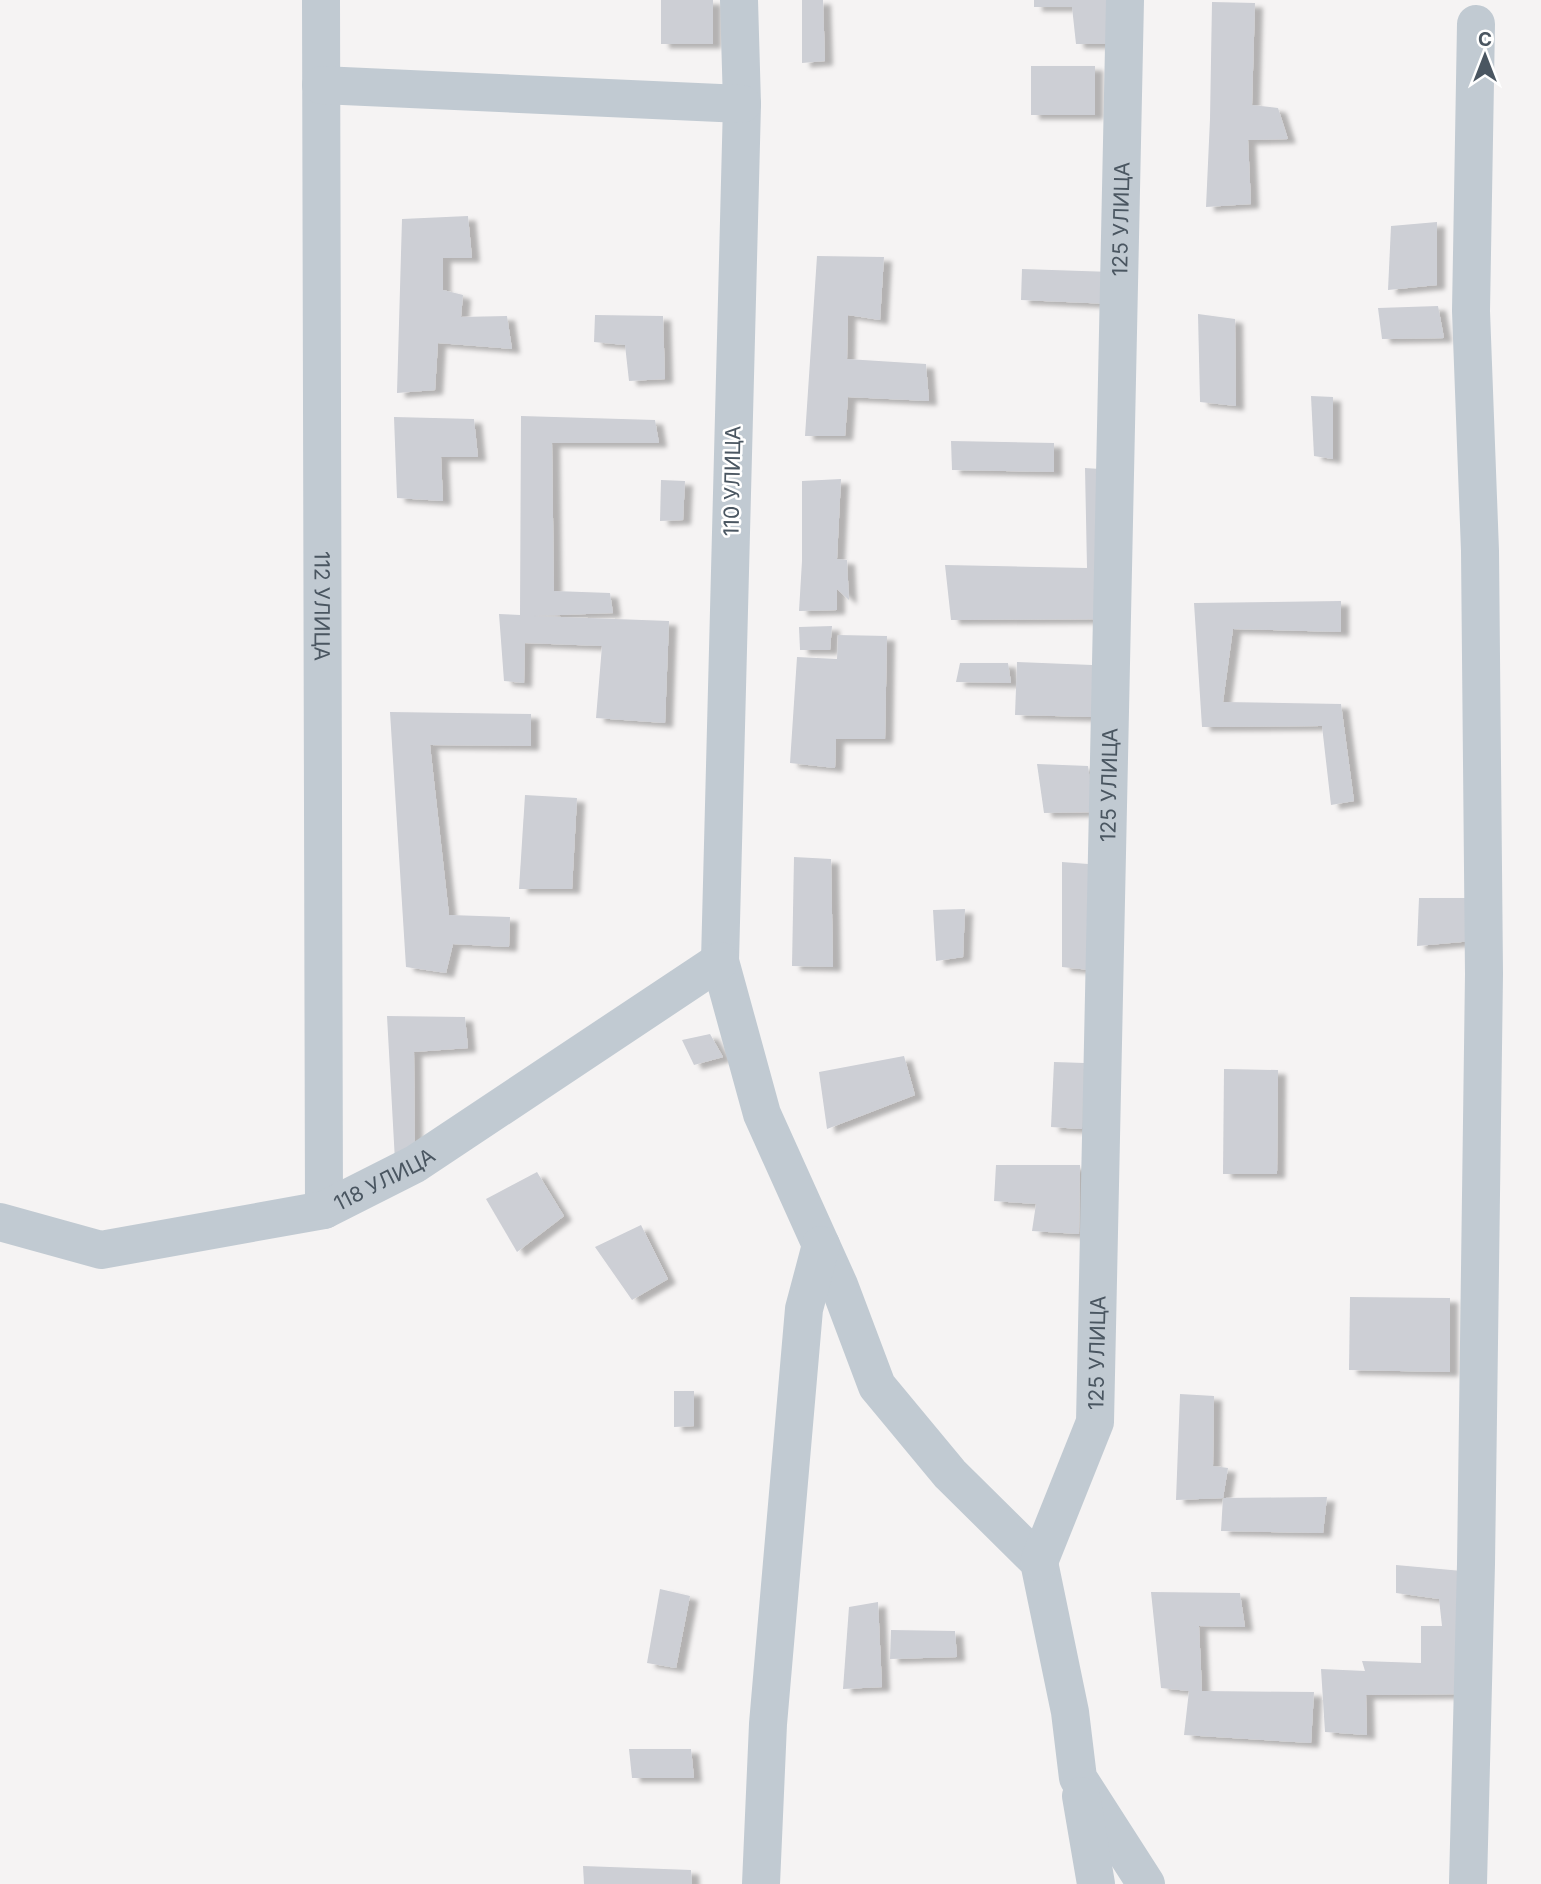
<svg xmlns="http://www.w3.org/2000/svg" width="1541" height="1884" font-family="Inter,sans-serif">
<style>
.building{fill:#cdcfd5;filter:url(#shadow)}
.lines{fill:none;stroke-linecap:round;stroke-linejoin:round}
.minor{stroke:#c1cad2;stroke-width:38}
.labels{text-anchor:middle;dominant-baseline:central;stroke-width:5;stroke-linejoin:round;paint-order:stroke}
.street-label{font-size:21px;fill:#4a5661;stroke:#fff}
</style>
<defs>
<filter id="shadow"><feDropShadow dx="8" dy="4.5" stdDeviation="2" flood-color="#0004"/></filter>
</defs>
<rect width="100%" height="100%" fill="#f5f3f3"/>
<!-- building -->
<g class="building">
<rect x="661" y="0" width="52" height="44"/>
<path d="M802,0H823L825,61L802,63Z"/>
<path d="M1034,0H1107V44H1076L1072,7H1034Z"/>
<path d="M1212,2L1255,3L1252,105L1278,108L1288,139L1248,140L1251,204L1206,207L1210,119Z"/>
<rect x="1031" y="66" width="64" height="49"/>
<path d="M468,216L472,258H443V290L463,295L461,317L507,316L512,349L438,343L435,390L397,393L402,219Z"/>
<path d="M1437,222V285L1388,290L1391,226Z"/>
<path d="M817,256L884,257L880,320L848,315L847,359L926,364L929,401L848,397L845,436H805Z"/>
<path d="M1022,269L1112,272L1111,304L1021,300Z"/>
<path d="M1438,306L1444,338L1382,339L1378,308Z"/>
<path d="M1198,314L1235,319L1236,406L1200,402Z"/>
<path d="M595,315L663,316L665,379L629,381L625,345L594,342Z"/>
<path d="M1311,396L1333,397V459L1314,456Z"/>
<path d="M521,416L655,420L659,443H552L554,591L610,593L613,613L534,616L669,621L665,723L596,718L602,646L525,643L524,683L504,681L499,614L520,615Z"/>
<path d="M394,417L474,419L478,457H441L443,501L397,498Z"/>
<path d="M951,441L1054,443V472L952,470Z"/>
<path d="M1085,468L1115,470L1112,619L951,620L945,565L1087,568Z"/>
<path d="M841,479L837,559L847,560L849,600L837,589V610L799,611L802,561V481Z"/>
<path d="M661,480L685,481L683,520L660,521Z"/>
<path d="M1341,601V632L1233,629L1223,702L1341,704L1354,801L1331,805L1322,726L1202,727L1194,603Z"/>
<path d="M832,626L830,650H800L799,627Z"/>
<path d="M838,635L887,636L885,739H836L835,768L790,763L797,657L837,659Z"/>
<path d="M1017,662L1092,665L1094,717L1015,715Z"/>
<path d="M960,663H1008L1011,683L956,682Z"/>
<path d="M390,712L531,714V746L430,745L449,915L510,917L509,947L453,944L446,973L406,967Z"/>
<path d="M1037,764L1088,766L1094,812L1044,813Z"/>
<path d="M525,795L577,798L572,889H519Z"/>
<path d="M794,857L831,859L833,967L792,966Z"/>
<path d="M1062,862L1101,865L1090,970L1062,967Z"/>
<path d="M1419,898H1476L1473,941L1417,946Z"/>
<path d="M965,909L963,957L936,961L933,910Z"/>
<path d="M387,1016L465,1017L468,1048L414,1052L415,1164L395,1161Z"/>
<path d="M710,1034L723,1057L694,1065L682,1040Z"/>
<path d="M904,1056L915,1095L827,1129L819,1072Z"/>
<path d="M1054,1062L1084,1063L1082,1129L1051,1127Z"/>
<path d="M1224,1069L1278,1070L1277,1174H1223Z"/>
<path d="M996,1165H1080L1079,1234L1032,1231L1036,1204L994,1201Z"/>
<path d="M537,1172L564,1216L517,1252L486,1199Z"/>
<path d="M641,1225L668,1279L632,1300L595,1247Z"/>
<path d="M1350,1297L1450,1298V1372L1349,1370Z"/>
<path d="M674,1391H694V1426L674,1427Z"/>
<path d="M1180,1394L1214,1396L1213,1466L1228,1468L1223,1498L1176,1500Z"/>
<path d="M1327,1497L1323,1533L1221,1531L1223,1498Z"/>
<path d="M1396,1565L1473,1572L1466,1694L1366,1695L1367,1735L1325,1732L1321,1669L1365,1671L1362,1661L1421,1663V1626H1442L1439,1599L1396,1593Z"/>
<path d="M660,1589L690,1596L676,1668L647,1663Z"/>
<path d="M1151,1592L1240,1593L1245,1627L1199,1626L1202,1691L1314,1692L1311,1743L1184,1735L1189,1691L1161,1688Z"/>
<path d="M878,1602L882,1687L843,1689L849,1607Z"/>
<path d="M891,1630L955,1631L957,1657L890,1659Z"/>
<path d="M629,1749H691L694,1778H632Z"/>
<path d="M583,1866L691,1870L692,1884H584Z"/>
</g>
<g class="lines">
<!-- minor -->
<g class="minor">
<path id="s1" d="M321,0L324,1210"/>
<path d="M739,0L742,104L720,961L762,1114L839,1285L877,1386L950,1474L1039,1562L1070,1712L1078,1778L1146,1884"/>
<path d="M321,85L742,104"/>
<path id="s2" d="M0,1222L101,1250L324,1210L415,1164L720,961"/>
<path id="s3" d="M1039,1562L1095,1422L1125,0"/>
<path d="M1081,1796L1096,1884"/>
<path d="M761,1884L768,1724L804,1309L821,1245"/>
<path d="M1468,1884L1476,1564L1484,974L1480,551L1471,311L1476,24"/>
</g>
</g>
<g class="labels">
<!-- street labels -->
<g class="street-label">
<text stroke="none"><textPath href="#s3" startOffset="1354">125 УЛИЦА</textPath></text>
<text transform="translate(732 481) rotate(-89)">110 УЛИЦА</text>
<text stroke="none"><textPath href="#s1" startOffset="606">112 УЛИЦА</textPath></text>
<text stroke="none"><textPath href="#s3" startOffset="788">125 УЛИЦА</textPath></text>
<text stroke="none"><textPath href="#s2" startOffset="399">118 УЛИЦА</textPath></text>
<text stroke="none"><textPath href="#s3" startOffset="220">125 УЛИЦА</textPath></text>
</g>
</g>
<!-- north arrow -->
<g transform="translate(1485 56)" stroke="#ffffff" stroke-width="5" paint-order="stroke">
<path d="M0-5L12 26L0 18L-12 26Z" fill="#4a5661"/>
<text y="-10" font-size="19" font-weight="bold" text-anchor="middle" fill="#4a5661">С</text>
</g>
</svg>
